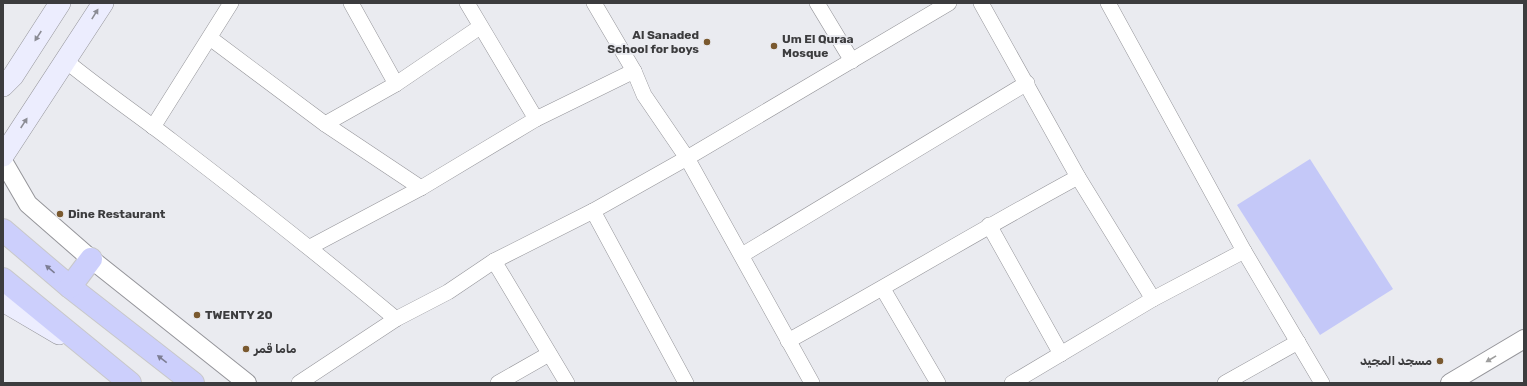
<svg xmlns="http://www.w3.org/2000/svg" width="1527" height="386" font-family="Rubik,'Noto Sans Arabic',sans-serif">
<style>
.green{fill:#c4c8f8}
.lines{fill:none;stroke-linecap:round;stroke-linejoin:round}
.minor-casing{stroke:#95959a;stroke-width:16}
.tertiary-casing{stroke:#95959a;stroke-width:20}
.secondary-casing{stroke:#95959a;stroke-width:22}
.trunk-casing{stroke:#c8c8c9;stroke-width:24}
.minor{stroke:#fff;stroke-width:15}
.tertiary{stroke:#fff;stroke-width:18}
.secondary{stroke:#ecedfe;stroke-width:21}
.trunk{stroke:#cccffc;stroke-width:22}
.oneway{fill:#8b8c94}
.oneway2{fill:#7d7e94}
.oneway3{fill:#9e9e9e}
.poi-dot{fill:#7a592f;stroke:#eaebf0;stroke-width:1.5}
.labels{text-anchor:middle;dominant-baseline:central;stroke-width:4;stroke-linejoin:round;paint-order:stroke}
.poi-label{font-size:12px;font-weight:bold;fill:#3c3c3e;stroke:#eaebf0;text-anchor:start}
</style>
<rect width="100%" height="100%" fill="#eaebf0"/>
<!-- green -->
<path class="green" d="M1310,159L1393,289L1320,335L1237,205Z"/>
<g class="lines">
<defs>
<g id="minor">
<path d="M351,3L396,84"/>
<path d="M467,3L536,119"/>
<path d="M594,3L634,71L644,95L687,158L812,383"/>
<path d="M817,3L852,61"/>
<path d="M981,3L1078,177L1153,299"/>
<path d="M1108,3L1244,251L1322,383"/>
<path d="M210,38L325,124L421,188"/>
<path d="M66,61C100,89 137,114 172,141C248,199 323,258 396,319"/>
<path d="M325,124L396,84L480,27"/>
<path d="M153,127L231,3"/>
<path d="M593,211L686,383"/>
<path d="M989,225L1061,354"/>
<path d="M310,247L421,188L536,119L634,71"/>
<path d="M742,255L1027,83"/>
<path d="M494,261L567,383"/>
<path d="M883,289L938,383"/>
<path d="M788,341C886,287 980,230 1078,177"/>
<path d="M299,383L396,319L448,292L494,261L593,211L687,158L949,3"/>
<path d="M498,383L549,354"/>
<path d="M1012,383L1153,299L1244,251"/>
<path d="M1225,383L1298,342"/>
</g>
<g id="tertiary">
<path d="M3,161L28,204L91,259L247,383"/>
<path d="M1450,383L1524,339"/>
</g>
<g id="secondary">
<path d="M3,86L13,76L60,3"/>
<path d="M3,156L103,3"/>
<path d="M3,301L59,334"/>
</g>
<g id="trunk">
<path d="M3,230L70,287L193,383"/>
<path d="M3,279L130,383"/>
<path d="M70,287L91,259"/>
</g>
</defs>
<!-- minor casing -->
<use href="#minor" class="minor-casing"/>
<!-- tertiary casing -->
<use href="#tertiary" class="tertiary-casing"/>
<!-- secondary casing -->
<use href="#secondary" class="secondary-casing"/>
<!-- trunk casing -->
<use href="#trunk" class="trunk-casing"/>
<!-- minor -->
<use href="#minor" class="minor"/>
<!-- tertiary -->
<use href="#tertiary" class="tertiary"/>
<!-- secondary -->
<use href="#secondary" class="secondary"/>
<!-- trunk -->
<use href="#trunk" class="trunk"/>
</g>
<!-- one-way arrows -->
<defs><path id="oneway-solid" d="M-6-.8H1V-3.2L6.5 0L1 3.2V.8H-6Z"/></defs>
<g class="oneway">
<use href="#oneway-solid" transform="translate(95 14) rotate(-58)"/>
<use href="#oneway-solid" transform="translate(38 36) rotate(123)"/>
<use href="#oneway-solid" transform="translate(24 123) rotate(-57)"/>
</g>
<g class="oneway2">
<use href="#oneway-solid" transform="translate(50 269) rotate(-140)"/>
<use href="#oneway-solid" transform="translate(162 359) rotate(-142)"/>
</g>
<use class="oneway3" href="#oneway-solid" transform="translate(1491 359) rotate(149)"/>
<!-- markers -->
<g class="poi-dot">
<circle cx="707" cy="42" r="4"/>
<circle cx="774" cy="46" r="4"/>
<circle cx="60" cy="214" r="4"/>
<circle cx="197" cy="315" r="4"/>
<circle cx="246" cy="349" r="4"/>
<circle cx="1440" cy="361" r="4"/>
</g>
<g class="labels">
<!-- poi labels -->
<g class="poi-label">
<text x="699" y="35" text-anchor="end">Al Sanaded<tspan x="699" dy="14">School for boys</tspan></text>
<text x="782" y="39">Um El Quraa<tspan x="782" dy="14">Mosque</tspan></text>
<text x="68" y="214">Dine Restaurant</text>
<text x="205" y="315">TWENTY 20</text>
<text x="254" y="349">ماما قمر</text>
<text x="1432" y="361" text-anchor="end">مسجد المجيد</text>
</g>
</g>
<!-- border -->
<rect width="1527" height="386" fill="none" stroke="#3c3c3e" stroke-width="8"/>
</svg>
